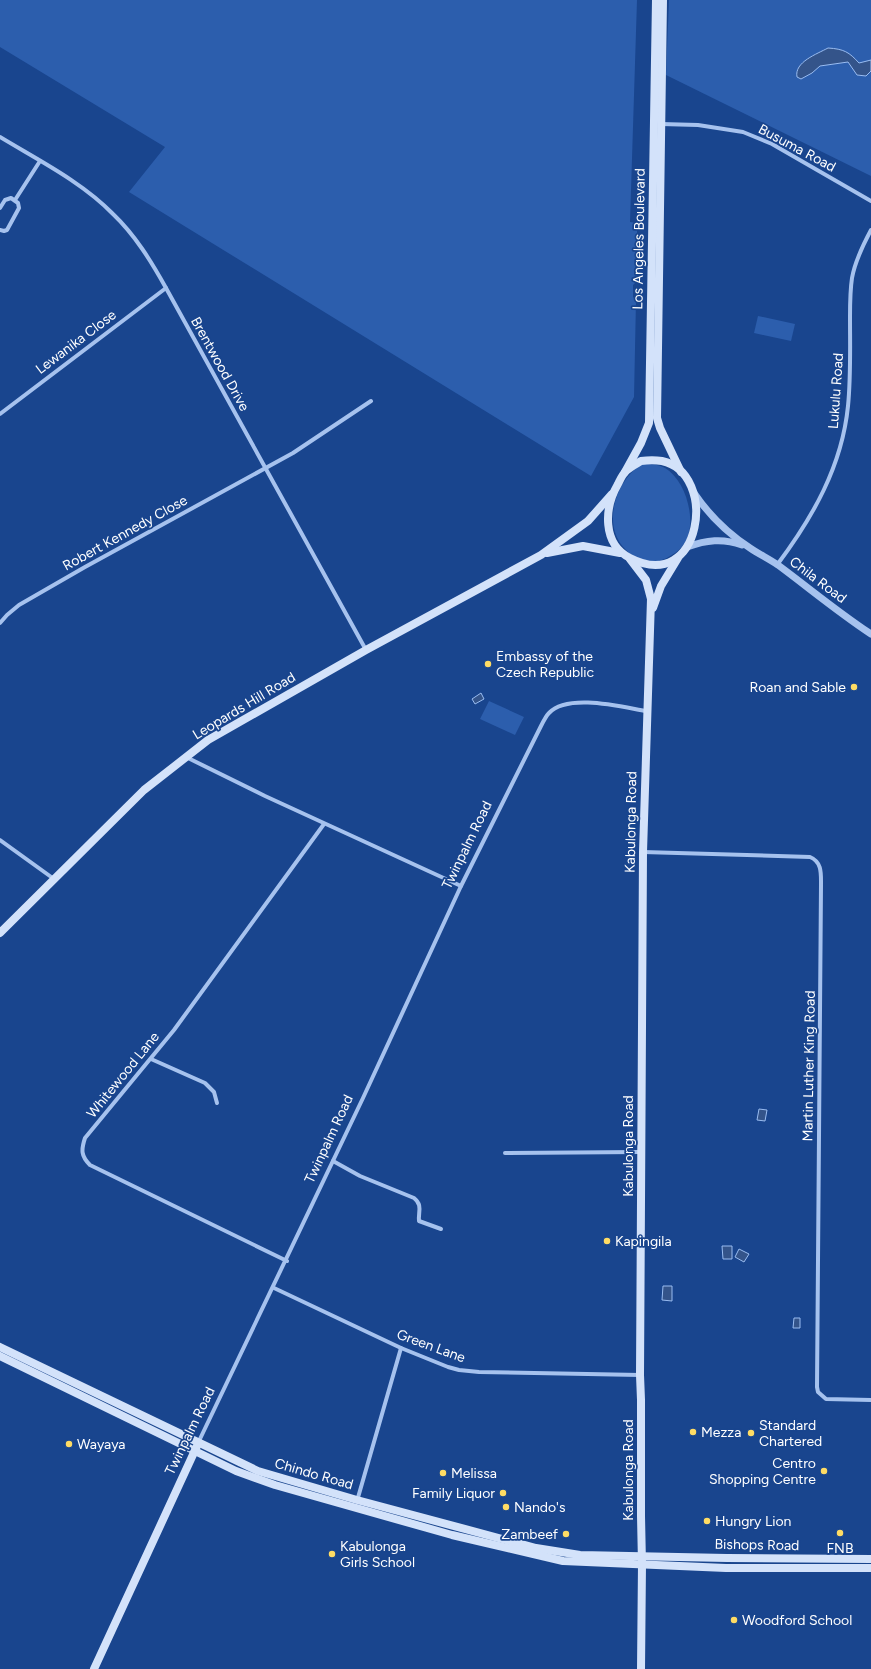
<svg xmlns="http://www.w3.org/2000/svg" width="871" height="1669" font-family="Figtree,sans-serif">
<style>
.green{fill:#2c5ead}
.water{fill:#34548a;stroke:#99bcf1}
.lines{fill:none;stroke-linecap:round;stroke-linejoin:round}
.minor{stroke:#a6c2ee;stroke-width:4}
.tertiary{stroke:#a6c2ee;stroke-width:7}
.secondary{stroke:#d3e2fa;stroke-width:8}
.poi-dot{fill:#ffdc64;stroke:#19458e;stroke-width:1.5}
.labels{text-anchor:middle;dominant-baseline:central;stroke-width:3.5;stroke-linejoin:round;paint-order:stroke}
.street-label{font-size:14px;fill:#fff;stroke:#19458e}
.poi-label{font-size:14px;fill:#fff;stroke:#19458e;text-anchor:start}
</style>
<rect width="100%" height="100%" fill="#19458e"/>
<!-- green -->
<g class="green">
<path d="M0,0H637L630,222L637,223V281L633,285V297L636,300L634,397L591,476L129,192L165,147L0,47Z"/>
<path d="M669,0H871V176L666,75Z"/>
<path d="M758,316L795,324L791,341L754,333Z"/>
<path d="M642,464C650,464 658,464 665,468C685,480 695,515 688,536C685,545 678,552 670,556C664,560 658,562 650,561C641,559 633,558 626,550C601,526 615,481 642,464Z"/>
<path d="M489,701L524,717L515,735L480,719Z"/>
</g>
<!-- water -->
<g class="water">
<path d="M828,48C844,49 849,52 859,63L871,60V71L866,76L857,75L848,62L820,66L812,73L801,79L797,77C794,62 817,54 828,48Z"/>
<path d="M481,693L484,699L475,704L472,699Z"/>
<path d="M759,1109L767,1110L765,1121L757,1120Z"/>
<path d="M722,1246H732V1259H723Z"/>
<path d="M739,1249L749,1254L744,1262L735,1257Z"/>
<path d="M663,1286H672V1301L662,1300Z"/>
<path d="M794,1318H800V1328H793Z"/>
</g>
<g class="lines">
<!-- minor -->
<g class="minor">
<path d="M661,124L698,125L743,132L772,144L871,201"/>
<path d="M0,137C38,160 82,182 113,214C135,235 151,261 166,288L366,650"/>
<path d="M15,200L40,161"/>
<path d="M0,208L5,200L11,198L18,203L19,208L7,230L4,231L0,230"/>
<path d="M0,414L166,288"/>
<path d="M777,565C813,517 842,466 848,406C851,376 850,347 850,317C850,304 850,291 852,278C855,261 863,245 871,230"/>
<path d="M0,623L7,615L19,605L85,567L293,453L371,401"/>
<path d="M186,757L265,796L461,886"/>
<path d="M0,840L54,879"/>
<path d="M643,852L810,857C822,862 821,873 821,885L817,1387L818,1392L826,1399L871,1400"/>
<path d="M151,1059L205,1083L214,1092L217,1103"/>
<path d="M505,1153L640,1152"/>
<path d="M333,1161L360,1176L414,1198C423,1205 418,1212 419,1221L441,1229"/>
<path d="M287,1261L90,1165C81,1156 81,1150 85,1138L174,1030L324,824"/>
<path d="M274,1288L401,1348L448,1367L459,1370L479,1372L640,1375"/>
<path d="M199,1441L363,1098L461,886L541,726C543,722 546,716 549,713C568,693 622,707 646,711"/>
<path d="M357,1501L401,1348"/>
</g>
<!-- tertiary -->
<g class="tertiary">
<path d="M694,493C709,515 727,533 750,548C759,554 769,559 778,565C809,588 839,613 871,634"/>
<path d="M687,547C706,540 723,538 742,545"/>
</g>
<!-- secondary -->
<g class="secondary">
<path d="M663,0L657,418L660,428L681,472"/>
<path d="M641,461C648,460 656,460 662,461C719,473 702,595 630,558C602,544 604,508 618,484C620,480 622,475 626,471C630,467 636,464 641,461Z"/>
<path d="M625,472L641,443L649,423L656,0"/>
<path d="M547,553L583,546L620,553"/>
<path d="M630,559L646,580L651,599L643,852L640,1375L641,1400V1516L642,1564L641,1669"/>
<path d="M653,608L661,586L678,558"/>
<path d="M0,933L144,790L208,740L366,650L541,555L588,521L612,494"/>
<path d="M0,1347L258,1471L357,1500L536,1548L580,1555L727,1558L871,1559"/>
<path d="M0,1356L236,1471L275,1485L452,1535L563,1561L726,1568H871"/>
<path d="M94,1669L197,1446"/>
</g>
</g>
<!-- markers -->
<g class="poi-dot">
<circle cx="488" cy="664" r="4"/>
<circle cx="854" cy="687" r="4"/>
<circle cx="607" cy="1241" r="4"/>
<circle cx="693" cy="1432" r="4"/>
<circle cx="751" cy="1433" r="4"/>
<circle cx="69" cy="1444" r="4"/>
<circle cx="824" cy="1471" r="4"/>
<circle cx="443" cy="1473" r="4"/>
<circle cx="503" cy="1493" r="4"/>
<circle cx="506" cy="1507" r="4"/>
<circle cx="707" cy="1521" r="4"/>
<circle cx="840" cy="1533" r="4"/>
<circle cx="566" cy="1534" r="4"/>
<circle cx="332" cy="1554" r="4"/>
<circle cx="734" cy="1620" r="4"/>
</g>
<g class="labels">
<!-- street labels -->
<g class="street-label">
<text transform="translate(797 148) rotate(28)">Busuma Road</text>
<text transform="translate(639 239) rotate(-89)">Los Angeles Boulevard</text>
<text transform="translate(76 342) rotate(-37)">Lewanika Close</text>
<text transform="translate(220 364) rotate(61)">Brentwood Drive</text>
<text transform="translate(836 391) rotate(-86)">Lukulu Road</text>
<text transform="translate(125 533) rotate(-29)">Robert Kennedy Close</text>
<text transform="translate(818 580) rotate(37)">Chila Road</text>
<text transform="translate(244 706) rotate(-31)">Leopards Hill Road</text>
<text transform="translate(631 822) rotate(-89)">Kabulonga Road</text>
<text transform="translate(467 845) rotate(-64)">Twinpalm Road</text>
<text transform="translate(809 1066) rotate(-89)">Martin Luther King Road</text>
<text transform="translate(123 1075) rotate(-51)">Whitewood Lane</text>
<text transform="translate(329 1139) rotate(-65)">Twinpalm Road</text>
<text transform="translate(628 1146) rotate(-90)">Kabulonga Road</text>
<text transform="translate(431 1346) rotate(20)">Green Lane</text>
<text transform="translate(190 1431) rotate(-64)">Twinpalm Road</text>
<text transform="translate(628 1470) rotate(-90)">Kabulonga Road</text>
<text transform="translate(314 1474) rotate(16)">Chindo Road</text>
<text transform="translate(757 1545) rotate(1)">Bishops Road</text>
</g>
<!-- poi labels -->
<g class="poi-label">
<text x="496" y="656">Embassy of the<tspan x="496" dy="16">Czech Republic</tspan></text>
<text x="846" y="687" text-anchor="end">Roan and Sable</text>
<text x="615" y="1241">Kapingila</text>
<text x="759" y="1425">Standard<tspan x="759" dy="16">Chartered</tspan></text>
<text x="701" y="1432">Mezza</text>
<text x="77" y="1444">Wayaya</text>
<text x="816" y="1463" text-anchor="end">Centro<tspan x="816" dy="16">Shopping Centre</tspan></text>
<text x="451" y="1473">Melissa</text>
<text x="495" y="1493" text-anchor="end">Family Liquor</text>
<text x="514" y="1507">Nando's</text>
<text x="715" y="1521">Hungry Lion</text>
<text x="558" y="1534" text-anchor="end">Zambeef</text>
<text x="340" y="1546">Kabulonga<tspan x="340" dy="16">Girls School</tspan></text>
<text x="840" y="1548" text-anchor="middle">FNB</text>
<text x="742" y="1620">Woodford School</text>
</g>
</g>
</svg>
